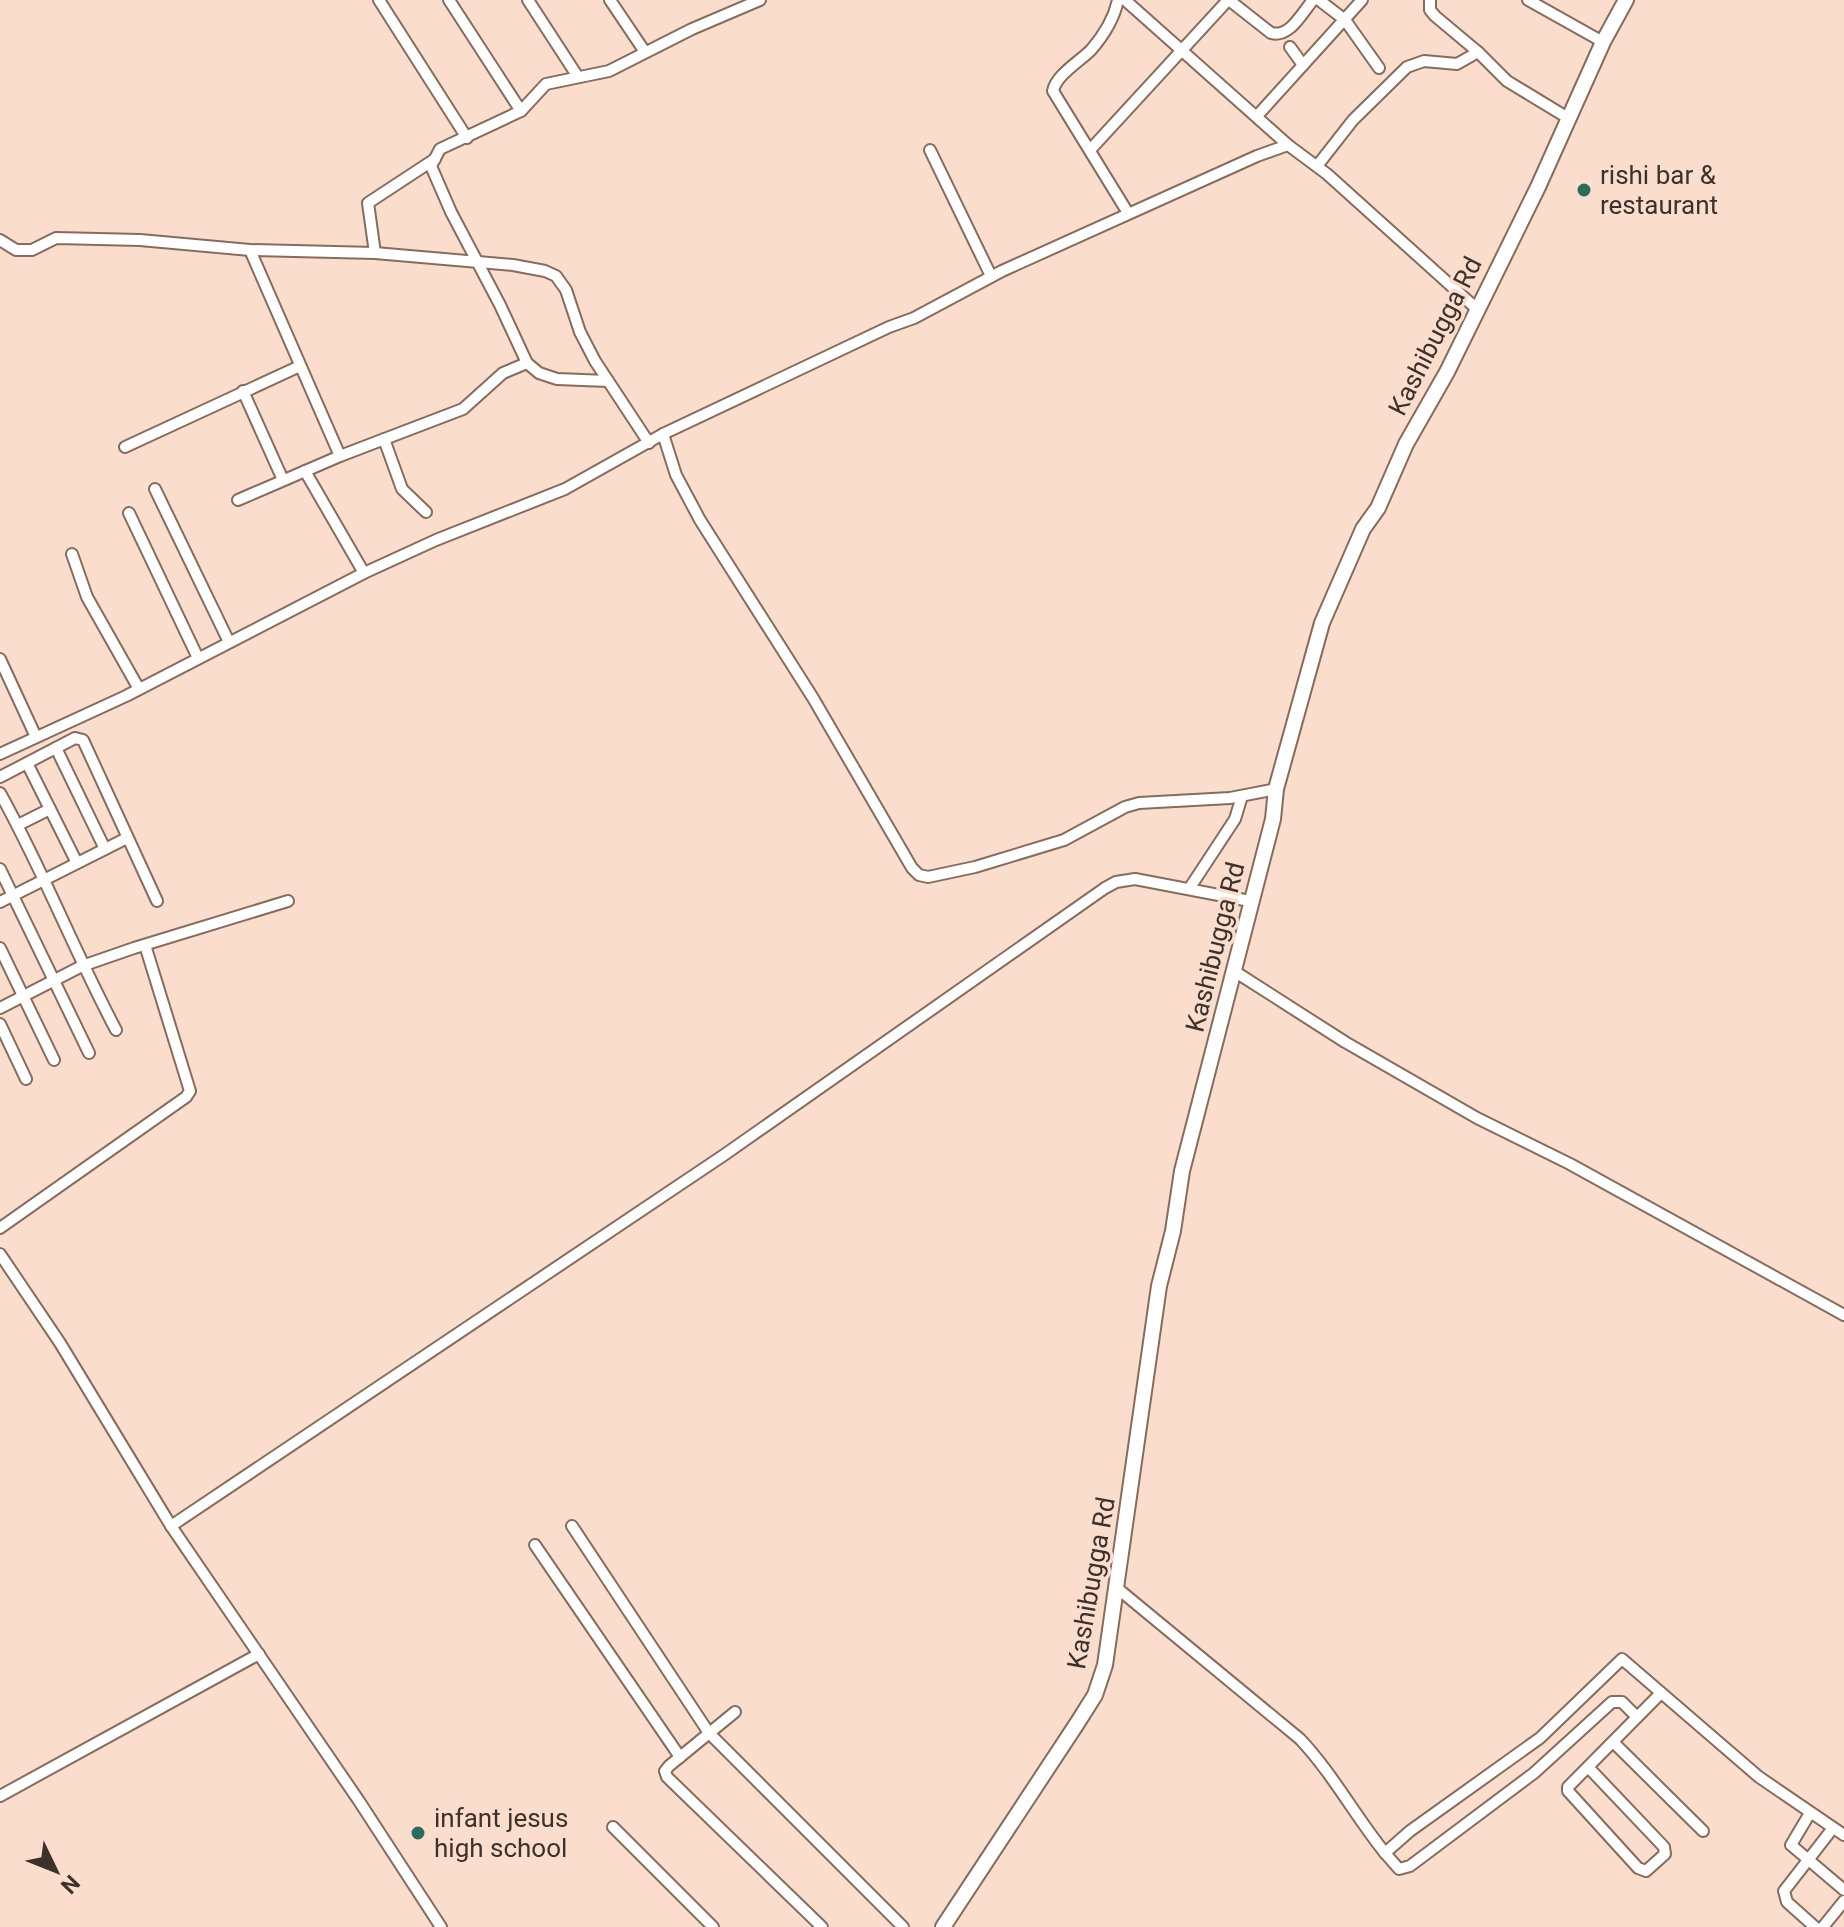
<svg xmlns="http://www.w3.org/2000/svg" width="1844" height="1927" font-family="Roboto,sans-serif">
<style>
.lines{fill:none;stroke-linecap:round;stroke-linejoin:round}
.minor-casing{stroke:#856c5e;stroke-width:14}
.secondary-casing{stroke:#856c5e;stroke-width:18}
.minor{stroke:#fff;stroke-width:10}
.secondary{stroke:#fff;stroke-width:14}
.poi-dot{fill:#2a6b5b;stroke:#fbddce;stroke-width:3}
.labels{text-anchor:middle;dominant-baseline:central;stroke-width:7;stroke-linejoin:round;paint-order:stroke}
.poi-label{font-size:26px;fill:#3d312b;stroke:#fbddce;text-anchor:start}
.street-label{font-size:26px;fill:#3d312b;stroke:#fbddce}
</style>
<rect width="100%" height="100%" fill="#fbddce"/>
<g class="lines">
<defs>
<g id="minor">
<path d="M379,0L467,138"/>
<path d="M449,0L521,111"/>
<path d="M528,0L578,77"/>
<path d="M610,0L645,52"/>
<path d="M1118,0C1114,19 1104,35 1091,50C1079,62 1056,75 1053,91L1128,213"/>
<path d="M1125,0L1288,145L1327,174L1478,310"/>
<path d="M1229,0L1271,33C1290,38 1302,13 1313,0"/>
<path d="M1319,0L1345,20L1379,68"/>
<path d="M1430,0V10L1435,16L1478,52"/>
<path d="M1528,0L1603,42"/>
<path d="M1290,47L1303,65"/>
<path d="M1257,116L1362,0"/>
<path d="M930,150L991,276"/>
<path d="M1090,150L1228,0"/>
<path d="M1317,166L1353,120L1407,67L1424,61L1457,64L1478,52L1507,81L1568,118"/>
<path d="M0,240L16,250H32L56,238L140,240L250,250L375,253L513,265L545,271L556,276L566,290L580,332L595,361L649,443"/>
<path d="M250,250L340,456"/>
<path d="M375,253L368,203L435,159"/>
<path d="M608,381L557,379L539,373L527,363L500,305L451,212L431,166L440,149L521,111L546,84L609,71L692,29L760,0"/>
<path d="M243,391L283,480"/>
<path d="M663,434L676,475L700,520L813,698L912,868L919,875L928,877L975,867L1064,840L1125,807L1139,803L1230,798L1276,789"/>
<path d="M384,439L402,489L426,512"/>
<path d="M125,447L300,366"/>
<path d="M305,471L364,573"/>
<path d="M155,489L229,642"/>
<path d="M238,500L340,456L463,409L503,373L527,363"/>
<path d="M129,513L198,658"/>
<path d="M72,554L87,597L139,689"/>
<path d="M0,659L36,737"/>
<path d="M56,748L105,849"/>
<path d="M0,754L126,696L364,573L436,540L565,489L663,434L889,327L914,318L1002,271L1257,156L1288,145"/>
<path d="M27,763L77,863"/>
<path d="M0,777L75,738L83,740L157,901"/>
<path d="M0,793C43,870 75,953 116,1030"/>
<path d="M18,825L50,809"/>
<path d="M0,869L89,1053"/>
<path d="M1189,889L1235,819L1242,796"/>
<path d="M0,902L127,838"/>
<path d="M0,948L54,1060"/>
<path d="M1234,971L1345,1042L1477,1118L1570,1164L1844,1315"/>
<path d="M0,1008L82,966L134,948L288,901"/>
<path d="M0,1024L26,1079"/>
<path d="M0,1228L186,1097L190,1091L145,945"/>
<path d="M0,1254L60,1343L171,1526L359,1801L441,1927"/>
<path d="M171,1526L724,1155L1105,888L1116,882L1135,879L1250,901"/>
<path d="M572,1526L709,1733L903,1927"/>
<path d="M535,1545L680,1757"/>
<path d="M1117,1588L1300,1739C1333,1774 1355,1816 1385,1853L1410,1831L1540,1738L1622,1659L1759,1777L1844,1835"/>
<path d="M735,1712L669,1766L665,1771L667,1777L822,1927"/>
<path d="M1613,1742L1703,1831"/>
<path d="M1588,1767L1664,1847L1665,1854L1646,1871L1638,1868L1568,1791V1787L1661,1693"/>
<path d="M0,1796L259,1654"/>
<path d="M1810,1813L1791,1845L1844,1890"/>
<path d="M613,1827L713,1927"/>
<path d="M1385,1853L1399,1869L1410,1866L1534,1773L1612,1702H1622L1637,1717"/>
<path d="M1815,1927L1787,1902L1784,1891L1833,1828"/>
<path d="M1823,1927L1844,1901"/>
</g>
<path id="secondary" d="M943,1927L1078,1722L1095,1695L1105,1665L1159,1286L1173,1231L1182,1171L1273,819L1276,789L1322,623L1363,529L1378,508L1406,444L1447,372L1538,187L1603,42L1626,0"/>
</defs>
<!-- minor casing -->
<use href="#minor" class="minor-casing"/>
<!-- secondary casing -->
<use href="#secondary" class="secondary-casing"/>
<!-- minor -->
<use href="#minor" class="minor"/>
<!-- secondary -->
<use href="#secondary" class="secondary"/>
</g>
<!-- markers -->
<g class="poi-dot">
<circle cx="1584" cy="190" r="8"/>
<circle cx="418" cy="1833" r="8"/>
</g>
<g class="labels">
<!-- poi labels -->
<g class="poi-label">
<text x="1600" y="175">rishi bar &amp;<tspan x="1600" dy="30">restaurant</tspan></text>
<text x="434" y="1818">infant jesus<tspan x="434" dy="30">high school</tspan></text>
</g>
<!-- street labels -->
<g class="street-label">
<text transform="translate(1435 336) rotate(-63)">Kashibugga Rd</text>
<text transform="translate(1215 947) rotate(-76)">Kashibugga Rd</text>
<text transform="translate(1091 1583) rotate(-80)">Kashibugga Rd</text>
</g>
</g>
<!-- north arrow -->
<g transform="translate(56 1871) rotate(133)" stroke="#fbddce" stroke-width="6" paint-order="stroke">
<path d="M0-6L14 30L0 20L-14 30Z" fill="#3d312b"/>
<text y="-12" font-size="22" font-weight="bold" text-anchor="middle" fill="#3d312b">N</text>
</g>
</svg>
